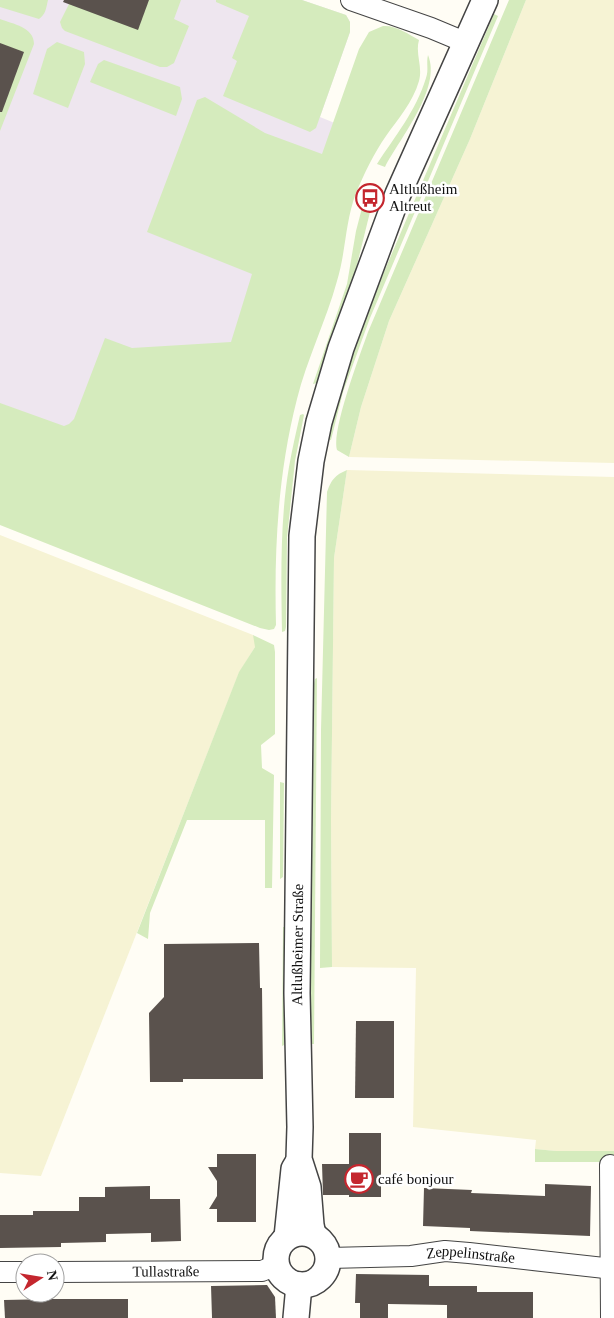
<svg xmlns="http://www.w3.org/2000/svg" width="614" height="1318" font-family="Georgia,serif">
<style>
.industrial{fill:#eee6ef}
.farmland{fill:#f6f3d4}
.green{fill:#d5ebbd}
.building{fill:#5a524d}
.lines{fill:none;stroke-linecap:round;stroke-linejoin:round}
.minor-casing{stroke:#444;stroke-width:22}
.tertiary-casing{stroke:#444;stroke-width:28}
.minor{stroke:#fff;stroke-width:20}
.tertiary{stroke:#fff;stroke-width:25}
.labels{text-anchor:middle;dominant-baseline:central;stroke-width:5;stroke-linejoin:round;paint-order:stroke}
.poi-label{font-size:15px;fill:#111;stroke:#fff;text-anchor:start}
.street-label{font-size:15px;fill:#111;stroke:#fff}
</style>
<rect width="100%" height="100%" fill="#fffdf5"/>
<!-- industrial -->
<path class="industrial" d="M0,0H302L346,15L350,22V32L320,117L359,133L249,424L80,449L0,419Z"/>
<!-- farmland -->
<g class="farmland">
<path d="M526,0H614V463L349,457L361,407L389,321L470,139Z"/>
<path d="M347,470L614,477V1151H556L535,1149L536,1140L413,1127L416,968L332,967L331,820L334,558Z"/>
<path d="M0,535L253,635L255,640V647L239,673L41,1176L0,1173Z"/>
</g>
<!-- green -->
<g class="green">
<path d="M0,0H48C46,8 46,14 39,19L0,7Z"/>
<path d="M71,0H181L174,19L189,26L174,63L167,67H160L65,31L62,28L60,22Z"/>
<path d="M216,0H302L346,15L350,22V32L316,128L310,132L223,96L237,61L232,58L249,16L216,2Z"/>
<path d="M509,0H526L470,139L389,321L361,407L349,457L337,450C331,431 360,355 368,332Z"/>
<path d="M494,14L498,16L370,318L343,392L331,440L326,439L349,359L384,272Z"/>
<path d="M0,19C13,24 34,27 34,44L0,131Z"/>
<path d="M383,26C396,25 408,34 419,40C415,54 423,66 419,81C413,102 398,119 386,136C374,153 364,174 356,193C345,222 346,252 337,281C326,321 307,359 297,399C278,473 274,549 276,625L274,629L269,630L260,628L0,525V403L64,426L69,424L74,419L105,338L132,348L231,342L252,274L147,232L197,100L205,97L265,133L322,154L359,49L369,32Z"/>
<path d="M57,42L84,52L85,64L68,108L33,94L47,49Z"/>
<path d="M428,55C442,88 400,138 385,167L377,164C395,136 416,111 426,78C429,70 426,63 428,55Z"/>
<path d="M104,60L180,87L182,99L176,116L90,82L98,64Z"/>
<path d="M362,208L370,212L354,277L317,383L313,384L347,284L356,231Z"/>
<path d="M303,414L304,415L295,461L287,538L286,627L285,631L282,632C281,579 280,519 289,467C292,450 296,432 300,415Z"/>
<path d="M347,470L334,558L331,820L332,967L320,968L321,730L327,492C331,480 335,475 347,470Z"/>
<path d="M253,635L274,645L275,652V734L261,745L262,768L274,775L272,888H265V820H187L150,913L148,939L137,933L239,672L255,647Z"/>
<path d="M317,678L314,1044H310L314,684L315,679Z"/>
<path d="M280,782L284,783L283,877L280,879Z"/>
<path d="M283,927H286L284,1045L282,1046Z"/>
<path d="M535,1149L556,1151H614V1162H535Z"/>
</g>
<!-- building -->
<g class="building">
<path d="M64,0H149L138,30L63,2Z"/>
<path d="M0,43L24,52L2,112H0Z"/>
<path d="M259,943L260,988H262L263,1079H183V1082H150L149,1013L164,997V944Z"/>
<path d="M356,1021H394V1098H355Z"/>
<path d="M349,1133H381V1197H349V1195H323L322,1164H349Z"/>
<path d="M217,1154H256V1222H217V1209H209L217,1196V1181L208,1167H217Z"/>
<path d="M545,1184L591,1186L590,1236L470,1231V1228L423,1226L424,1188L472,1190L471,1193L545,1196Z"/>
<path d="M150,1186V1199H180L181,1241L151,1242V1233L106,1234V1242L61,1243V1247L0,1248V1215H33V1211H79V1197H105V1187Z"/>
<path d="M356,1274L429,1275V1286H477V1292H533V1318H447V1305L388,1304V1318H360V1303H355Z"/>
<path d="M267,1285L275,1297L276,1318H212L211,1286Z"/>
<path d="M53,1299H128V1318H5L4,1300Z"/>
</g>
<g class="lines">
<defs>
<g id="minor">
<path d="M351,0L431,28L467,43"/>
<path d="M610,1165L611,1318"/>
<path id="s1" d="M329,1258L411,1256L445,1251L469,1253L614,1269"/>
<path d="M0,1272H25"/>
<path id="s2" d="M55,1272L262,1271L276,1265"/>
</g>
<g id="tertiary">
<circle cx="302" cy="1259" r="26"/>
<path id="s3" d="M313,1235L311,1225L308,1187L299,1159L300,1127L297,993L302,536L311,461L319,422L341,348L398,194L485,0"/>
<path d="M287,1237L294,1169L297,1164"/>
<path d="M296,1318L299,1285"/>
</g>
</defs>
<!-- minor casing -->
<use href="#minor" class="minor-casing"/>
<!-- tertiary casing -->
<use href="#tertiary" class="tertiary-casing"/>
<!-- minor -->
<use href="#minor" class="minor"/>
<!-- tertiary -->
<use href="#tertiary" class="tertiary"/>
</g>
<!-- icons -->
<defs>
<symbol id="bus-ring" viewBox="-11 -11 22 22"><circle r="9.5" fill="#fff" stroke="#c4262e" stroke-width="1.5"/><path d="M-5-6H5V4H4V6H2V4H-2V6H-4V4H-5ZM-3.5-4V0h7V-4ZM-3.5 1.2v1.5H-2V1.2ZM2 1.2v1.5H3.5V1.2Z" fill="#c4262e"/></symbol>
<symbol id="cafe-ring" viewBox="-11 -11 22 22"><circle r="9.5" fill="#fff" stroke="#c4262e" stroke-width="1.5"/><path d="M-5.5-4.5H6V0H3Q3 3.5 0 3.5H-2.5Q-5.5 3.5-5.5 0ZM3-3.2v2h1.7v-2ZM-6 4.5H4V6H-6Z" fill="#c4262e"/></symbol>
</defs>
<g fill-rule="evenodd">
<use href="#bus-ring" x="354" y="182" width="32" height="32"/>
<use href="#cafe-ring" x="343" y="1163" width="32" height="32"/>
</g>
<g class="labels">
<!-- poi labels -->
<g class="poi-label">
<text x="389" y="189">Altlußheim<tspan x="389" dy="17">Altreut</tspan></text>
<text x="378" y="1179">café bonjour</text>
</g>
<!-- street labels -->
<g class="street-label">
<text stroke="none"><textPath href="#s3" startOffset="292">Altlußheimer Straße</textPath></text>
<text stroke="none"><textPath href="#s1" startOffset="142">Zeppelinstraße</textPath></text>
<text stroke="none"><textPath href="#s2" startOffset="111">Tullastraße</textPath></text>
</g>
</g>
<!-- north arrow -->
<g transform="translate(40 1278) rotate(78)"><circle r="24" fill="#ffffff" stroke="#a0a0a0"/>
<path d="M0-4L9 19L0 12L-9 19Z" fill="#c4262e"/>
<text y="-8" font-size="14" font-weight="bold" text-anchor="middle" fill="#111111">N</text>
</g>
</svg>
